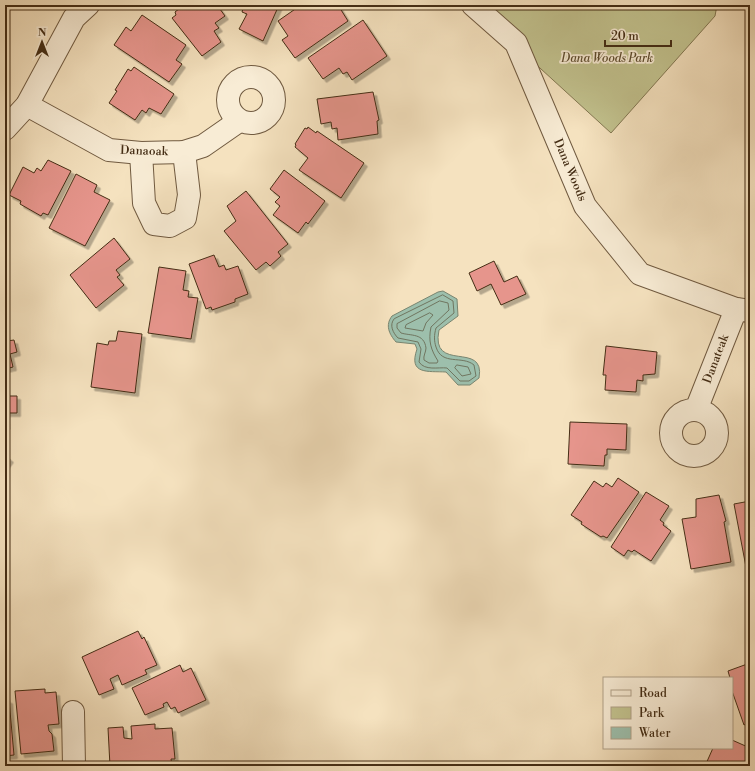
<svg xmlns="http://www.w3.org/2000/svg" width="755" height="771" font-family="'Libre Bodoni',serif">
<style>
.green{fill:#c2c28e;stroke:#837852}
.water{fill:#9dbfac;stroke:#798570}
.lines{fill:none;stroke-linecap:round;stroke-linejoin:round}
.shore{stroke:#707660;stroke-width:1}
.building{fill:#e6958c;stroke:#442d15;filter:url(#shadow)}
.minor-casing{stroke:#705a40;stroke-width:24}
.minor{stroke:#f8ecd5;stroke-width:22}
.labels{text-anchor:middle;dominant-baseline:central;stroke-width:3.5;stroke-linejoin:round;paint-order:stroke}
.park-label{font-size:12px;font-style:italic;fill:#5d4b2d;stroke:#f8ecd5}
.street-label{font-size:12px;fill:#442d15;stroke:#f8ecd5}
</style>
<defs>
<filter id="shadow"><feDropShadow dx="3.5" dy="3.5" stdDeviation="0" flood-color="#0004"/></filter>
</defs>
<rect width="100%" height="100%" fill="#f5e2bf"/>
<filter id="stains"><feTurbulence type="fractalNoise" baseFrequency=".005" numOctaves="4"/><feColorMatrix values="0 0 0 0 .2 0 0 0 0 .09 0 0 0 0 .02 0 0 0 .5 -.17"/></filter>
<radialGradient id="worn" r=".72"><stop offset=".6" stop-color="#630" stop-opacity="0"/><stop offset="1" stop-color="#630" stop-opacity=".3"/></radialGradient>
<!-- green -->
<path class="green" d="M471,5H717L715,16L611,133Z"/>
<!-- water -->
<path class="water" d="M443,291L457,299L458,316L439,330C430,374 486,340 479,378L470,385H458L446,372C428,371 408,375 417,349L415,344L396,342C389,334 385,325 392,316L438,292Z"/>
<g class="lines">
<!-- shore -->
<g class="shore">
<path d="M443,295L453,301L454,313L436,328C434,335 434,341 436,347C442,366 462,355 474,365L476,376L469,381H460L447,368C438,367 425,371 419,362L421,349L418,342L398,338C393,333 389,325 394,319Z"/>
<path d="M440,301L448,303L449,310L431,327C428,341 431,350 438,361L437,363H429L424,360C423,356 426,352 426,348C424,333 411,336 401,333L397,328V324Z"/>
<path d="M430,313L433,315L426,323L423,331L405,328L406,325Z"/>
<path d="M457,365L468,367L471,374L462,376L455,368Z"/>
</g>
</g>
<!-- building -->
<g class="building">
<path d="M184,5H217L225,16L215,23L219,28L214,31L221,42L202,56L172,18L176,15L175,12Z"/>
<path d="M236,5H279L263,41L239,29L247,14L242,12L243,9Z"/>
<path d="M301,5H330L332,7L338,5L348,21L295,58L282,40L288,36L278,21Z"/>
<path d="M142,15L186,45L176,60L182,64L169,82L114,45L126,27L131,31Z"/>
<path d="M363,20L387,56L352,80L347,72L343,74L339,68L323,79L308,58Z"/>
<path d="M134,67L174,94L161,114L149,108L146,113L142,110L135,120L109,103L117,91L115,90L128,69L131,71Z"/>
<path d="M373,92L379,120L377,121L378,134L338,140L337,128L332,129L331,122L321,124L317,99Z"/>
<path d="M308,127L316,133L317,131L364,163L341,198L299,170L308,158L295,147L296,145L295,144L305,128L307,129Z"/>
<path d="M48,160L71,171L48,215L43,213L41,216L20,204L21,201L9,195L23,167L34,173L37,168L41,171Z"/>
<path d="M284,170L325,201L308,224L306,222L298,233L273,215L280,206L275,202L280,197L270,189Z"/>
<path d="M76,174L97,185L94,192L110,200L85,246L49,228Z"/>
<path d="M246,191L288,244L278,252L281,256L270,266L266,262L256,270L224,231L236,221L227,206Z"/>
<path d="M114,238L130,259L116,270L120,275L117,277L124,285L96,308L70,275Z"/>
<path d="M214,255L219,267L224,265L226,270L238,266L248,294L235,299V302L212,310L211,307L206,309L189,264Z"/>
<path d="M494,261L504,282L517,276L526,294L501,305L491,284L477,291L469,273Z"/>
<path d="M159,267L186,271L183,290L189,291L188,297L198,298L191,339L148,333Z"/>
<path d="M5,330L7,341L14,340L17,352L10,354L13,367L5,369Z"/>
<path d="M118,331L142,334L135,393L91,387L97,343L108,345L109,341H116Z"/>
<path d="M606,346L657,352L655,374L643,375V381L637,380L636,392L605,390L606,375H603Z"/>
<path d="M749,364H750V386L746,385Z"/>
<path d="M5,383L6,396H17V413H6V426Z"/>
<path d="M570,422L627,424L626,450L607,449V455H605L604,466L568,464Z"/>
<path d="M5,455L10,459L5,466Z"/>
<path d="M618,478L639,492L607,538L603,536L601,537L581,524L582,522L571,515L594,481L603,487L606,483L612,487Z"/>
<path d="M646,492L669,506L660,520L664,523L663,525L671,531L651,561L634,550L632,552L628,550L624,556L611,547Z"/>
<path d="M719,495L726,521L724,522L731,562L691,569L682,519L696,517V499Z"/>
<path d="M750,501V566L746,567L734,504Z"/>
<path d="M138,631L142,639L144,637L157,665L145,670L147,674L122,685L118,675L110,679L114,689L99,695L82,657Z"/>
<path d="M750,663V722L744,725L732,691V678H730L728,671Z"/>
<path d="M180,665L183,672L191,668L206,700L178,713L175,707L171,709L167,702L163,704L164,707L145,715L132,688Z"/>
<path d="M45,689V693L56,692L59,724L48,725L49,731L52,734L54,751L21,754L15,691Z"/>
<path d="M5,694L7,700H9L14,755L5,756Z"/>
<path d="M155,724V729L172,728L175,759H171L172,766H110L108,728L123,727L124,738L132,739L131,726Z"/>
<path d="M732,740L750,748V755L745,766H705L713,748H732Z"/>
</g>
<g class="lines">
<defs>
<g id="minor">
<path d="M473,5L516,43L585,206L640,274L736,309L750,311"/>
<circle cx="251" cy="100" r="23"/>
<path d="M27,105L109,150L141,153L184,152L203,146L239,121"/>
<path d="M5,129L27,105L74,18L88,5"/>
<path d="M141,153L144,203L154,224L170,226L185,218L189,195L184,152"/>
<circle cx="694" cy="433" r="23"/>
<path d="M696,410L736,309"/>
<path d="M73,712L74,766"/>
</g>
</defs>
<!-- minor casing -->
<use href="#minor" class="minor-casing"/>
<!-- minor -->
<use href="#minor" class="minor"/>
</g>
<g class="labels">
<!-- park labels -->
<g class="park-label">
<text x="607" y="58">Dana Woods Park</text>
</g>
<!-- street labels -->
<g class="street-label">
<text transform="translate(144 151) rotate(2)">Danaoak</text>
<text transform="translate(570 170) rotate(67)">Dana Woods</text>
<text transform="translate(716 359) rotate(-69)">Danateak</text>
</g>
</g>
<!-- margin -->
<rect width="755" height="771" fill="none" stroke="#f5e2bf" stroke-width="20"/>
<rect x="6" y="6" width="743" height="759" fill="none" stroke="#442d15" stroke-width="2"/>
<rect x="10" y="10" width="735" height="751" fill="none" stroke="#442d15"/>
<!-- legend -->
<rect x="603" y="677" width="130" height="72" fill="#f8ecd5" stroke="#b0a088"/>
<rect x="611" y="690" width="20" height="6" fill="#f8ecd5" stroke="#b0a088"/>
<text x="639" y="697" font-size="12" fill="#442d15">Road</text>
<rect x="611" y="707" width="20" height="12" fill="#c2c28e" stroke="#b0a088"/>
<text x="639" y="717" font-size="12" fill="#442d15">Park</text>
<rect x="611" y="727" width="20" height="12" fill="#9dbfac" stroke="#b0a088"/>
<text x="639" y="737" font-size="12" fill="#442d15">Water</text>
<!-- north arrow -->
<g transform="translate(42 42)" stroke="#f8ecd5" stroke-width="3" paint-order="stroke">
<path d="M0-3L7 15L0 10L-7 15Z" fill="#442d15"/>
<text y="-6" font-size="11" font-weight="bold" text-anchor="middle" fill="#442d15">N</text>
</g>
<!-- scale -->
<path d="M605 40v6h66v-6" fill="none" stroke="#442d15" stroke-width="2"/>
<text x="611" y="40" font-size="12" fill="#442d15" stroke="#f8ecd5" stroke-width="3" paint-order="stroke">20 m</text>
<rect width="100%" height="100%" filter="url(#stains)"/>
<rect width="100%" height="100%" fill="url(#worn)"/>
</svg>
